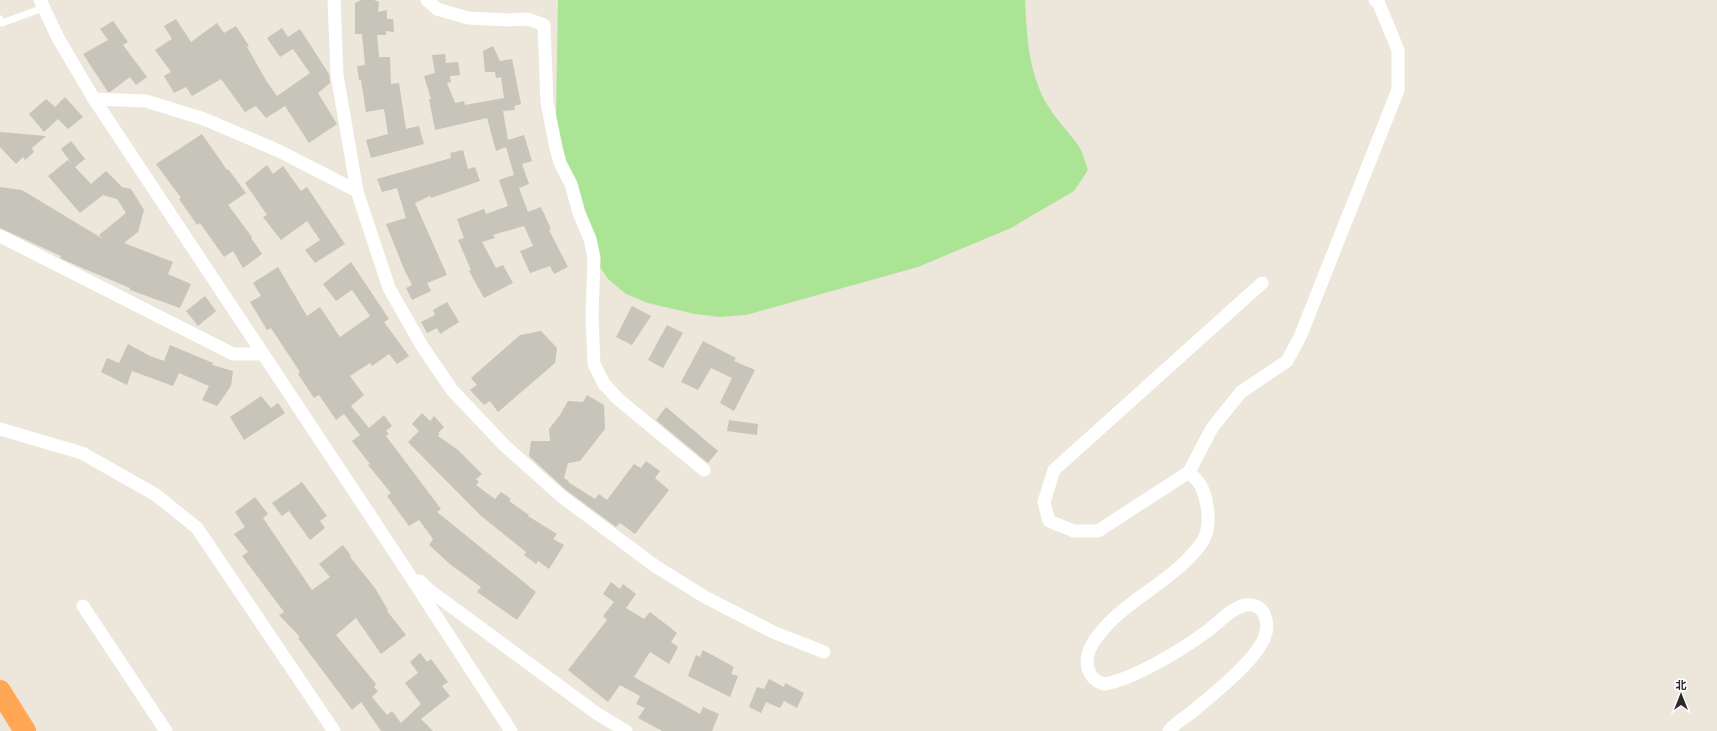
<svg xmlns="http://www.w3.org/2000/svg" width="1717" height="731" font-family="Cabin,'Noto Sans SC',sans-serif">
<style>
.green{fill:#ace496}
.building{fill:#c7c4ba}
.lines{fill:none;stroke-linecap:round;stroke-linejoin:round}
.lane{stroke:#fff;stroke-width:7}
.street{stroke:#fff;stroke-width:13}
.highway{stroke:#ffa754;stroke-width:22}
</style>
<rect width="100%" height="100%" fill="#ece6db"/>
<!-- green -->
<path class="green" d="M558,0H1025C1027,36 1028,68 1045,101C1054,117 1067,130 1078,145C1083,152 1085,162 1088,170L1074,191L1011,228L918,267L746,315L720,317L695,314L648,303L626,294L608,279L594,258L568,191L562,142L556,117Z"/>
<!-- building -->
<g class="building">
<path d="M361,0H374L379,2L378,12L387,10V19H393L394,32L386,31V35H377L379,57H390L391,84L399,83L406,129L419,126L424,144L371,158L366,140L388,134L384,109L366,112L361,80H359L357,66L365,65L362,34H355V3Z"/>
<path d="M176,19L191,42L217,23L224,33L236,26L249,46L247,47L267,82L277,96L310,73L293,49L280,57L267,38L282,28L288,37L300,29L329,74L330,83L318,93L337,124L309,143L285,106L266,118L256,106L245,112L221,79L192,96L186,87L174,93L164,76L171,72L155,50L172,39L164,26Z"/>
<path d="M113,21L128,42L123,45L147,77L136,85L130,77L110,92H108L83,54L108,40L100,29Z"/>
<path d="M493,46L500,61L512,59L521,104L514,106L515,110L503,111L508,140L524,135L532,161L522,164L529,184L519,188L528,212L541,207L551,229L549,230L568,267L554,274L550,266L530,273L520,251L533,246L524,226L493,235L495,238L482,242L496,268L503,265L513,283L484,298L469,271L471,270L458,240L464,238L457,219L484,209L486,214L508,206L499,180L514,175L506,147L496,151L487,118L435,130L429,99H431L424,76L435,73L432,55L445,54L446,63L458,62L460,75L450,76L451,82L447,83L455,103L464,101L465,105L504,98L501,77L496,78L495,72H485L483,51Z"/>
<path d="M65,97L83,117L68,129L58,119L44,132L29,114L46,99L55,107Z"/>
<path d="M0,132L46,136L32,148L34,152L25,160L23,157L16,164L0,147Z"/>
<path d="M202,134L227,170L228,169L246,193L228,205L252,237L251,238L262,254L243,268L233,251L224,257L200,223L197,225L179,199L181,198L156,164Z"/>
<path d="M71,141L85,159L75,167L91,184L106,171L122,187L131,189L144,210L138,232L124,243L173,262L168,274L191,284L180,308L130,290V288L80,267L60,258L61,256L0,228V187L22,190L103,239L99,235L126,213L117,199L103,195L80,213L48,176L68,160L72,164L61,149Z"/>
<path d="M463,150L468,169L475,167L480,181L431,198L430,196L415,203L447,275L427,283L431,291L412,300L406,288L412,285L404,269L386,224L406,218L397,188L382,192L377,179L451,158L450,153Z"/>
<path d="M267,165L273,174L283,166L301,191L307,187L345,244L315,263L305,250L320,240L307,221L281,240L263,217L267,215L245,183Z"/>
<path d="M351,262L389,319L384,322L409,356L397,364L389,354L372,366L370,363L350,376L364,395L351,406L369,428L384,415L392,426L386,431L389,434L386,436L441,509L437,512L536,592L517,620L477,592L481,587L451,565L429,545L433,539L419,520L409,526L387,496L391,493L368,465L370,464L352,441L360,435L344,414L336,420L319,395L314,398L298,374L300,372L271,328L267,330L250,302L261,296L253,283L278,267L307,316L320,307L340,337L370,316L352,290L336,301L323,284Z"/>
<path d="M205,296L216,311L198,326L186,311Z"/>
<path d="M447,302L459,322L440,334L437,328L427,333L421,322L435,315L433,310Z"/>
<path d="M632,306L651,316L632,345L616,337Z"/>
<path d="M667,325L683,333L663,368L648,360Z"/>
<path d="M541,331L557,348L555,363L498,412L490,401L484,405L470,390L477,385L471,378L520,335Z"/>
<path d="M703,341L736,358L734,361L755,370L734,411L720,403L732,378L711,368L698,390L681,382Z"/>
<path d="M128,344L150,356L164,361L170,345L213,363L212,365L233,371L231,386L217,406L202,400L209,386L179,373L173,386L132,371L127,385L101,372L107,358L119,363Z"/>
<path d="M587,395L604,405L605,429L580,461L568,463L564,478L569,481L568,482L595,499L599,494L607,500L634,464L641,468L646,461L660,471L655,478L669,490L635,534L620,523L616,527L566,490L529,456L531,441H550L549,429L560,415L568,401L583,402Z"/>
<path d="M261,396L271,408L278,403L285,413L244,440L230,417Z"/>
<path d="M666,407L718,451L708,463L656,420Z"/>
<path d="M422,413L430,421L434,416L444,427L438,433L440,434L438,436L458,450L482,474L476,479L479,482L476,485L495,499L501,492L511,499L509,501L529,515L528,516L557,534L553,539L564,545L549,569L538,561L536,564L524,555L526,552L480,515L408,442L419,431L412,424Z"/>
<path d="M729,420L758,424L757,435L727,431Z"/>
<path d="M302,482L327,516L320,521L325,528L310,540L289,511L282,516L272,503Z"/>
<path d="M255,497L268,514L263,518L312,590L330,577L319,564L343,545L351,556L350,557L375,588L388,610L387,611L406,635L381,654L356,618L336,635L376,684L374,687L378,691L372,697L387,715L392,711L401,723L421,704L405,683L418,673L410,662L420,653L427,662L431,659L448,682L442,686L450,696L421,719L433,731H381L361,702L352,710L298,638L300,637L279,615L284,612L242,556L248,552L234,534L245,527L235,512Z"/>
<path d="M611,582L620,589L623,584L636,594L626,608L644,619L650,612L677,633L671,642L678,647L669,664L650,652L634,677L700,714L703,707L719,714L712,731H662L638,718L645,708L636,704L640,696L620,685L608,702L568,670L607,620L603,616L614,602L603,594Z"/>
<path d="M703,650L734,667L731,674L738,676L730,697L688,676L696,655L700,657Z"/>
<path d="M769,679L784,687L785,683L804,693L797,708L784,701L780,708L766,702L761,713L749,707L757,687L764,689Z"/>
</g>
<g class="lines">
<!-- lane -->
<path class="lane" d="M0,19L2,23L43,8"/>
<!-- street -->
<g class="street">
<path d="M40,0L58,38L94,99L399,559L511,731"/>
<path d="M334,0L337,75L357,191L389,288L422,346L452,390L504,445L561,496L655,566L705,597L773,632L824,652"/>
<path d="M427,0L437,9L468,18L507,20L528,19L544,25L547,102L555,144L560,163L571,184L579,213L590,239L594,258L592,317L594,364L604,384L618,399L704,470"/>
<path d="M94,99L146,101L204,119L279,151L357,191"/>
<path d="M0,236L233,354H263"/>
<path d="M1262,283L1054,470L1044,502L1049,521L1074,531H1098L1189,472L1212,428L1241,392L1287,361L1300,337L1398,90V50L1379,4L1375,0"/>
<path d="M0,429L82,453L156,495L197,528L334,731"/>
<path d="M420,581L429,590L596,713L626,731"/>
<path d="M83,606L166,731"/>
<path d="M1169,731C1174,724 1184,718 1192,712C1213,694 1256,661 1265,636C1270,622 1264,602 1246,605C1230,608 1219,623 1206,632C1182,650 1132,680 1104,684C1096,682 1090,676 1088,668C1085,657 1091,645 1097,637C1120,605 1159,588 1187,560C1193,553 1200,547 1204,539C1209,528 1209,517 1207,506C1206,499 1204,492 1201,486C1198,481 1193,476 1189,472"/>
</g>
<!-- highway -->
<path class="highway" d="M0,691L25,731"/>
</g>
<!-- north arrow -->
<g transform="translate(1681 695)" stroke="#ffffff" stroke-width="3" paint-order="stroke">
<path d="M0-3L7 15L0 10L-7 15Z" fill="#2a2a2a"/>
<text y="-6" font-size="11" font-weight="bold" text-anchor="middle" fill="#2a2a2a">北</text>
</g>
</svg>
